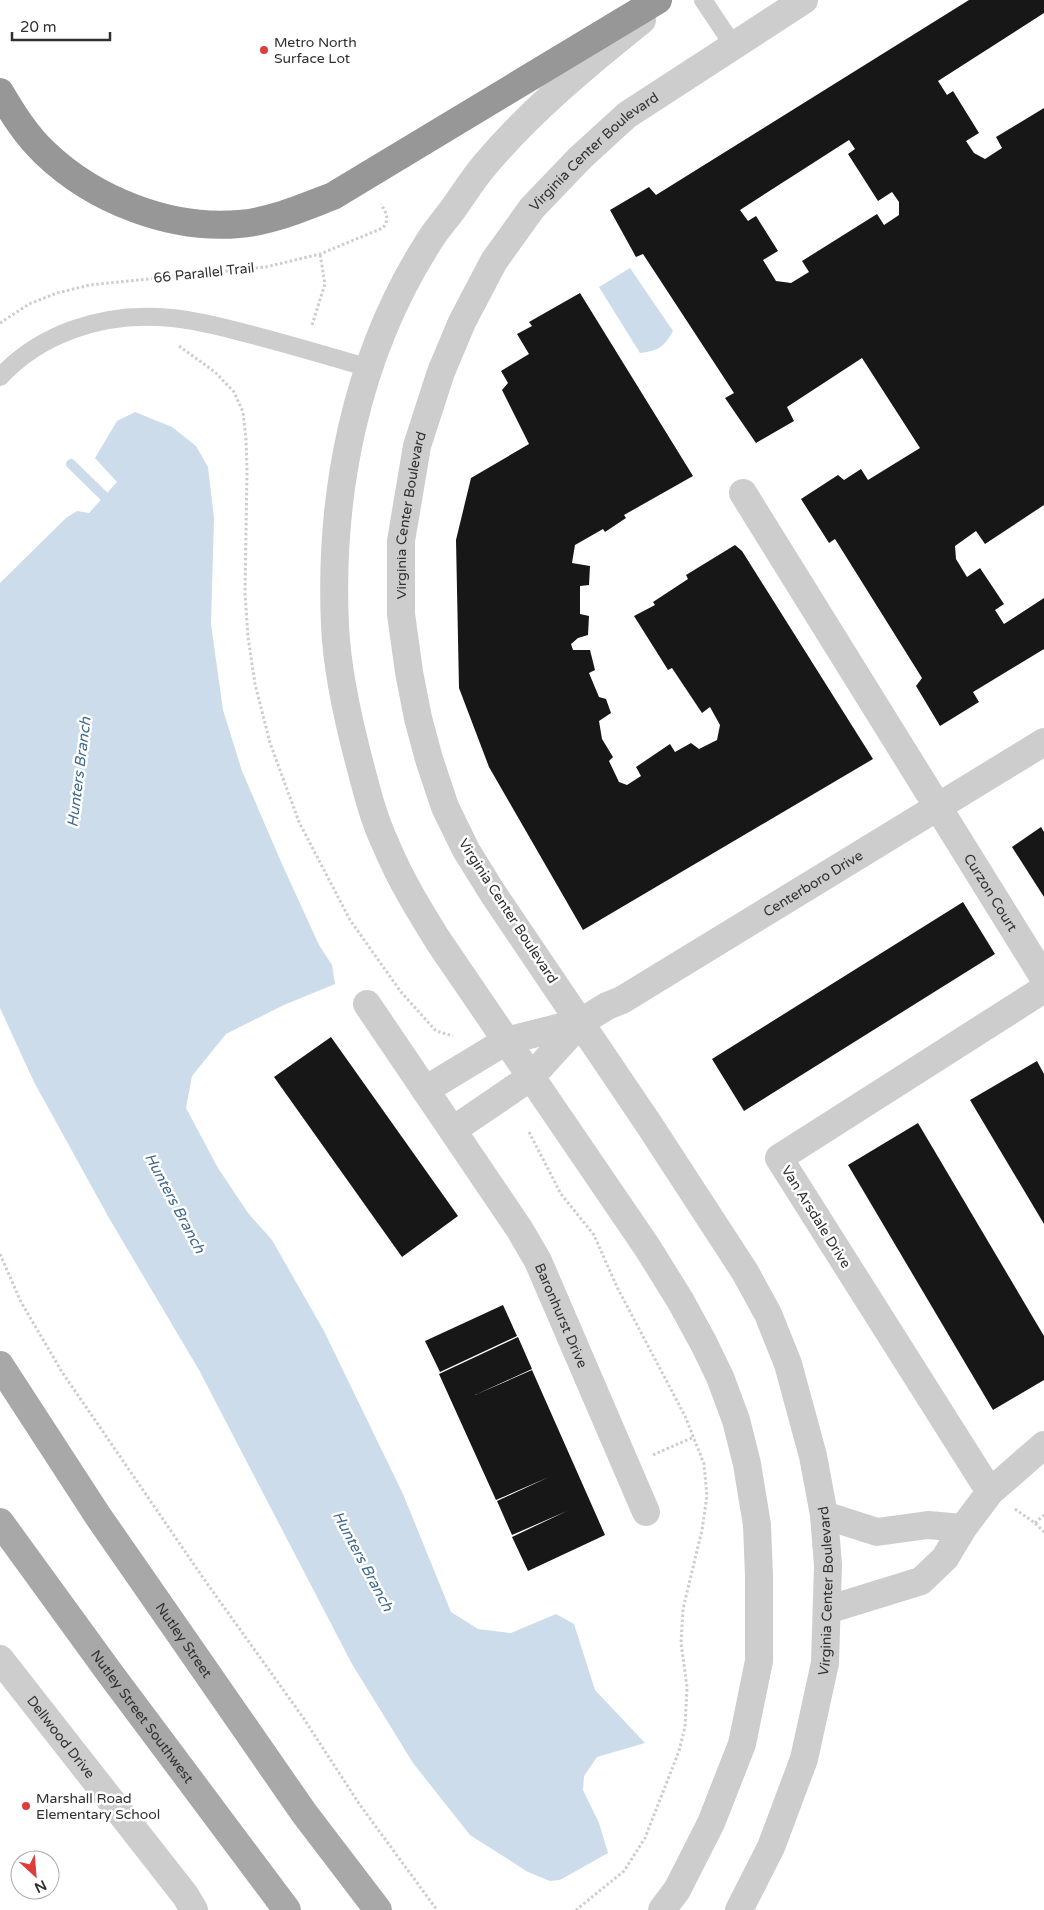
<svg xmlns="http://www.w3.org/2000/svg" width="1044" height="1910" font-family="'Varela Round',sans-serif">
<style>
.water{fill:#ccdceb}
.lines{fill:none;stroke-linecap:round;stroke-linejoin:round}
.stream{stroke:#ccdceb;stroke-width:10}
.building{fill:#171717;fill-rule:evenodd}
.path{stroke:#cdcdcd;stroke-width:3;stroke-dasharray:2.5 2.5;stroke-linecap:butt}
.service{stroke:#cdcdcd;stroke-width:18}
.minor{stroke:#cdcdcd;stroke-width:28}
.tertiary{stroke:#cdcdcd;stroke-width:28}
.primary{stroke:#a8a8a8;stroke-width:28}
.motorway{stroke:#979797;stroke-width:28}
.poi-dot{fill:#de3d3b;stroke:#fff;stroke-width:2}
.labels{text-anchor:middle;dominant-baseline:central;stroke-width:5;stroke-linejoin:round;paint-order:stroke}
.poi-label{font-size:14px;fill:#303030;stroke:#fff;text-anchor:start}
.street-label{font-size:14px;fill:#303030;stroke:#fff}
.water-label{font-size:15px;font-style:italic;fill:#416a8f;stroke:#fff}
</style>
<rect width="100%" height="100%" fill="#fff"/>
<!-- water -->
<g class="water">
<path d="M630,268L673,331C664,347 658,351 640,353L599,287Z"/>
<path d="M135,412L172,427L196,446L208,467L214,518L211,624L223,710L242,771L282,864L319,945L332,965L335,984L284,1005L226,1034L192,1076L186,1108L218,1168L248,1213L272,1240L324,1331L403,1494L451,1612L478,1629L511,1633L556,1614L574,1624L595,1690L645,1743L597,1757L584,1776L583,1790L599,1823L608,1853L560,1880L550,1881L528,1872L470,1835L413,1763L352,1664L199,1370L109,1218L34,1082L0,1008V583L66,518L77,511L89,513L117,482L95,458L117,421Z"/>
</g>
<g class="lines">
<!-- stream -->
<path class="stream" d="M71,464L113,505"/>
</g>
<!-- building -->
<g class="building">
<path d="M969,0H1044V13L938,81L947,95L953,91L979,133L966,141L974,153L985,159L1002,148L996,137L1044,108V505L985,544L976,531L955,546L956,559L967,577L980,568L1004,604L995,610L1004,624L1044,598V649L973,692L979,702L940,726L916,686L922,678L835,539L829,543L801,499L838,475L844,480L861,469L868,480L920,448L862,358L787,407L794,421L756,443L725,398L734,393L643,254L636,257L610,210L649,187L656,195ZM849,140L855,149L848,154L878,201L892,192L899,202V215L884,225L877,214L802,261L809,272L791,283L776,281L763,260L778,251L756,216L748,221L740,210Z"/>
<path d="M580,293L693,476L624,515L626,518L605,532L603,529L575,545L572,563L590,566L589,585L580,586V614L589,616L588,635L578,638L571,644L573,650H590L595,670L589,673L599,697L606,699L611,713L599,721L602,739L613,757L609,761L619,782L627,785L641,776L636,767L670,744L675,752L691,743L699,749L717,740L720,725L710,707L702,713L672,668L668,670L634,616L655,605L653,602L688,579L686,575L735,545L742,551L873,759L583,930L489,767L459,688L456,540L471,478L529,444L502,390L508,383L501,371L529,354L517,334L532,326L529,322Z"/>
<path d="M1041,827L1044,832V897L1012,847Z"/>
<path d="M963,902L995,954L744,1111L712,1059Z"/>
<path d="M331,1037L458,1216L402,1257L274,1077Z"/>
<path d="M1037,1061L1044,1074V1224L970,1100Z"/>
<path d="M918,1123L1044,1336V1380L993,1410L848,1165Z"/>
<path d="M503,1305L517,1336L440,1372L425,1341Z"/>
<path d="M518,1337L532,1369L475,1395L532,1370L605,1535L528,1571L512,1537L567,1511L512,1535L497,1501L549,1477L496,1500L439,1374Z"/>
</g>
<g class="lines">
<!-- path -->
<g class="path">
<path d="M0,323L29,304L57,293L90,285L266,267L320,254L383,228C390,218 386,213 381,204"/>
<path d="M312,325L325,284L320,254"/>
<path d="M179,346L215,372L234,392L243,412L246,439L247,471L245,593L248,637L255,684L270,743L299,822L350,920L401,992L436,1031L453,1036"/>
<path d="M529,1132L561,1194L594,1235L617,1287L685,1416L704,1464L707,1496L702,1530L683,1609L681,1643L687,1687L685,1727L679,1751L645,1838L624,1871L576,1910"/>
<path d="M0,1254L21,1302L62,1372L206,1582L302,1716L360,1805L437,1910"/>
<path d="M653,1455L694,1437"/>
<path d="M1015,1509L1035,1523L1044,1532"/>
<path d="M1035,1523L1044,1515"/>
</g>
<!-- service -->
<g class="service">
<path d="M703,0L733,45"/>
<path d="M0,377C40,334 100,314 158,317C185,318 211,324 237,331C281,342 325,355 369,368"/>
</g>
<!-- minor -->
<g class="minor">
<path id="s1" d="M743,493L1044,978"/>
<path id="s2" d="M367,1004L520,1230L538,1261L646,1512"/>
<path d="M425,1090L506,1041L581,1022"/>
<path id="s3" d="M453,1130L531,1077L581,1022L607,1006L622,1000L1044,742"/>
<path d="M990,1492L779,1158L1044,989"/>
<path d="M824,1515L877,1532L928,1525L963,1528"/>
<path d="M827,1610L921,1581L945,1558L963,1528L990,1492L1044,1445"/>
<path id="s4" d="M0,1659L185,1895L194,1910"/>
</g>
<!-- tertiary -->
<g class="tertiary">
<path d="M642,20C586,65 530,111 484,166C473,179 463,195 453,209C445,220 435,231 428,243C356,356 329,493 335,625C337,672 348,720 360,765C367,792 374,820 386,845C400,879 419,910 439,942L647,1247L680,1300L703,1342L720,1377L736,1420L747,1464L757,1525L759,1576V1661L742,1744L711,1823L677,1890L662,1910"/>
<path id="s5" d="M739,1910L771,1847L804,1759L825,1663L828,1565L824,1515L813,1456L788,1364L768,1314L745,1272L650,1126L492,892L466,850L445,807L429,759L418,718L409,672L401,614V541L417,446L441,372L462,322L494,261L532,208L580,158L627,115L804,0"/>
</g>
<!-- primary -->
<g class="primary">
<path id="s6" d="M0,1365L98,1516L304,1813L378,1910"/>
<path id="s7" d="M0,1522L109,1672L287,1910"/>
</g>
<!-- motorway -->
<path class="motorway" d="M0,92C13,114 26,135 45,153C94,200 170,230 239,224C270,222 304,207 333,196L658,0"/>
</g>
<!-- markers -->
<g class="poi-dot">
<circle cx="264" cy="50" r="5"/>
<circle cx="26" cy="1806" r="5"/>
</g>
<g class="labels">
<!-- poi labels -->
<g class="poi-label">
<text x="274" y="42">Metro North<tspan x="274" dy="16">Surface Lot</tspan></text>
<text x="36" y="1798">Marshall Road<tspan x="36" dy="16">Elementary School</tspan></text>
</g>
<!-- street labels -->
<g class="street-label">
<text stroke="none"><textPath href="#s5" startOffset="1940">Virginia Center Boulevard</textPath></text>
<text transform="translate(204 273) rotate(-6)">66 Parallel Trail</text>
<text stroke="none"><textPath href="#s5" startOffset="1520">Virginia Center Boulevard</textPath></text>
<text stroke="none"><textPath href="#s3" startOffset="439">Centerboro Drive</textPath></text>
<text stroke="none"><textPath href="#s1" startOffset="470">Curzon Court</textPath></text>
<text transform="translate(508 911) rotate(57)">Virginia Center Boulevard</text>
<text transform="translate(816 1217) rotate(58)">Van Arsdale Drive</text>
<text stroke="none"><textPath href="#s2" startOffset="368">Baronhurst Drive</textPath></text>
<text stroke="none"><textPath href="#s5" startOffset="335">Virginia Center Boulevard</textPath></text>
<text stroke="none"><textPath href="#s6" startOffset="331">Nutley Street</textPath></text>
<text stroke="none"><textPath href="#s7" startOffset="241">Nutley Street Southwest</textPath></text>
<text stroke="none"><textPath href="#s4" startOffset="99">Dellwood Drive</textPath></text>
</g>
<!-- water labels -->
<g class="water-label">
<text transform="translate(79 772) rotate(-83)">Hunters Branch</text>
<text transform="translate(175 1203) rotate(62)">Hunters Branch</text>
<text transform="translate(363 1561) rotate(62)">Hunters Branch</text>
</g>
</g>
<!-- north arrow -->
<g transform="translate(35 1875) rotate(154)"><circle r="24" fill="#ffffff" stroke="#acacac"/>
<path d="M0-4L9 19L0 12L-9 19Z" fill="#de3d3b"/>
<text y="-8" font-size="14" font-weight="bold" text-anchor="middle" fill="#303030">N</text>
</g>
<!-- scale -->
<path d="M12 32v8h98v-8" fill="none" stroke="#303030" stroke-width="2.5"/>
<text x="20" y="32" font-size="15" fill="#303030" stroke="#ffffff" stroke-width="4" paint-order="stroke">20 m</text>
</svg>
